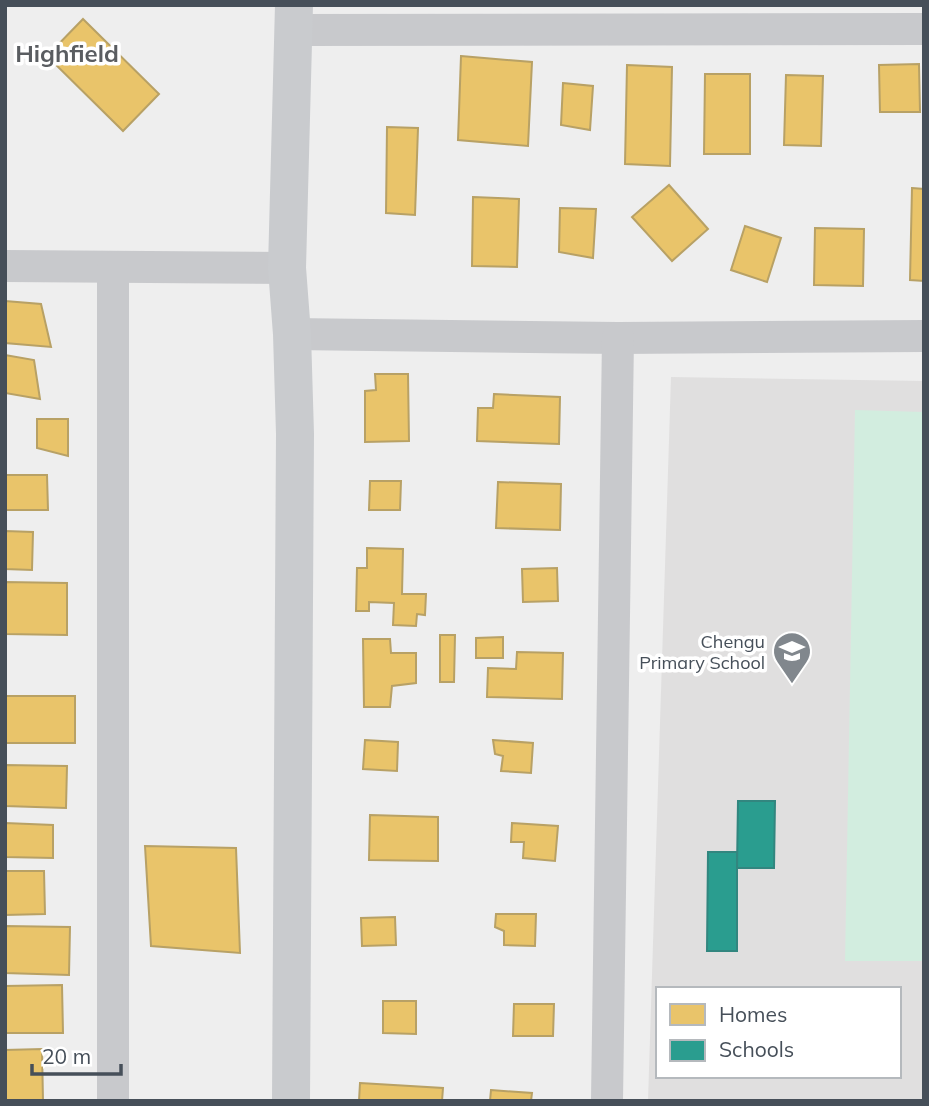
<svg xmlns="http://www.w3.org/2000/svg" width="929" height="1106" font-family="Mulish,sans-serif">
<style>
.education{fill:#e0dfdf;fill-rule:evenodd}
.green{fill:#d2eddf}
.homes{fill:#e9c46a;stroke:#b8a165;stroke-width:2}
.schools{fill:#2a9d8f;stroke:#32867f;stroke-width:2}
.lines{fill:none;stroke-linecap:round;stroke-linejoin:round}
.street{stroke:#c8c9cc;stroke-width:32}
.secondary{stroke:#c9cbce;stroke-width:38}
.labels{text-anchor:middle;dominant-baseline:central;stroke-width:7;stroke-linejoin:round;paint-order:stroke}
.poi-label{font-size:18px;fill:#464f59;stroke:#fff;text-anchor:end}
.district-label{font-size:24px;font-weight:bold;fill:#5a5d61;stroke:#fff}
</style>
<rect width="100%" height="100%" fill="#eee"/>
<!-- education -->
<path class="education" d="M671,377L924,381V1101H648ZM658,989H899V1076H658Z"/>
<!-- green -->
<path class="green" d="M855,410L924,412V961H845Z"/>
<!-- homes -->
<g class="homes">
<path d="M83,19L159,94L123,131L47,56Z"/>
<path d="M461,56L532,62L528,146L458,140Z"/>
<path d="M919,64L920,112H880L879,65Z"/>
<path d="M627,65L672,67L670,166L625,164Z"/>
<path d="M705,74H750V154H704Z"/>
<path d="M786,75L823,76L821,146L784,145Z"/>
<path d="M563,83L593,86L590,130L561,125Z"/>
<path d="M387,127L418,128L415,215L386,213Z"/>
<path d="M669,185L708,229L672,261L632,217Z"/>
<path d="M912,188L924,189V281L910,280Z"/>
<path d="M473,197L519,199L517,267L472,266Z"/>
<path d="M560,208L596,209L593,258L559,252Z"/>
<path d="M745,226L781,238L767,282L731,270Z"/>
<path d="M815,228L864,229L863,286L814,285Z"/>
<path d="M5,301L41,304L51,347L5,343Z"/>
<path d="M5,355L34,360L40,399L5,393Z"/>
<path d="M375,374H408L409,441L365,442V391L376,390Z"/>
<path d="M494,394L560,397L559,444L477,441L478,408H493Z"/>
<path d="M37,419H68V456L37,448Z"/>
<path d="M5,475H47L48,510H5Z"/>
<path d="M370,481H401L400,510H369Z"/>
<path d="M498,482L561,484L560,530L496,528Z"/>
<path d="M5,531L33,532L32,570L5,569Z"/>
<path d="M367,548L403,549L402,594H426L425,615L417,614L416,626L393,625L394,603L369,602V611H356L357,568H367Z"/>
<path d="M557,568L558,601L523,602L522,569Z"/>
<path d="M5,582L67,583V635L5,634Z"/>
<path d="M440,635H455L454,682H440Z"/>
<path d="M503,637V658H476V638Z"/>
<path d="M363,639H390L391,653H416V683L392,686L390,707H364Z"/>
<path d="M517,652L563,653L562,699L487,697L488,668L516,669Z"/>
<rect x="5" y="696" width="70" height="47"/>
<path d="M365,740L398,742L397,771L363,769Z"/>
<path d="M493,740L533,743L531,773L501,771L503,756L495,754Z"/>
<path d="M5,765L67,766L66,808L5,806Z"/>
<path d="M370,815L438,817V861L369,860Z"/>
<path d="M5,823L53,825V858L5,857Z"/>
<path d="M512,823L558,826L555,861L523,858L524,842H511Z"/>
<path d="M145,846L236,848L240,953L151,946Z"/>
<path d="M5,871H44L45,914L5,915Z"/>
<path d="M496,914H536L535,946L504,945V931L495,927Z"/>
<path d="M395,917L396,945L362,946L361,918Z"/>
<path d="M5,926L70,927L69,975L5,973Z"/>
<path d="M62,985L63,1033H5V986Z"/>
<path d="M383,1001H416V1034L383,1033Z"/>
<path d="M514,1004H554L553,1036H513Z"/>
<path d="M42,1049L43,1101H5V1050Z"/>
<path d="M360,1083L443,1088L442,1101H359Z"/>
<path d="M491,1090L532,1093L531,1101H490Z"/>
</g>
<!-- schools -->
<g class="schools">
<path d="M738,801H775L774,868H737Z"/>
<path d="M708,852H737V951H707Z"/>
</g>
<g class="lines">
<!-- street -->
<g class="street">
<path d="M294,30L924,29"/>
<path d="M5,266L287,268"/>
<path d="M292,334L618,338L924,336"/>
<path d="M113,1101V268"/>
<path d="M607,1101L618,338"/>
</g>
<!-- secondary -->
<path class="secondary" d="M291,1101L295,434L292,334L287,268L294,5"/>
</g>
<!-- icons -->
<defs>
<symbol id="school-pin" viewBox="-11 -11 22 30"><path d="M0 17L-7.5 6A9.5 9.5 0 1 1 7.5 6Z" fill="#81878d" stroke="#fff"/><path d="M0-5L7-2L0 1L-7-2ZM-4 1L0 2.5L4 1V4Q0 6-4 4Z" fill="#fff"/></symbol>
</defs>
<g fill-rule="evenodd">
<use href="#school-pin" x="770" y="629" width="44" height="60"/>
</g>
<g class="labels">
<!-- poi labels -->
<g class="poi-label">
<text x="765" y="641">Chengu<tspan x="765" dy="21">Primary School</tspan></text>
</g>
<!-- district labels -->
<g class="district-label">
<text x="67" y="53">Highfield</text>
</g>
</g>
<!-- border -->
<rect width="929" height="1106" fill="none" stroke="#464f59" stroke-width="14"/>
<!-- legend -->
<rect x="656" y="987" width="245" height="91" fill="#ffffff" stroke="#b5b9bd" stroke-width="2"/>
<rect x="670" y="1004" width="35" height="21" fill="#e9c46a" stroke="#b5b9bd" stroke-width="2"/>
<text x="719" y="1022" font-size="21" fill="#464f59">Homes</text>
<rect x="670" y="1040" width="35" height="21" fill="#2a9d8f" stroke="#b5b9bd" stroke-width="2"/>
<text x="719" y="1057" font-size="21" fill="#464f59">Schools</text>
<!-- scale -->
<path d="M32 1064v10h89v-10" fill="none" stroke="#464f59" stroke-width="3.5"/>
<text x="42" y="1064" font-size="21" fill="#464f59" stroke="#ffffff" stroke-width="5" paint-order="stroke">20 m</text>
</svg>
